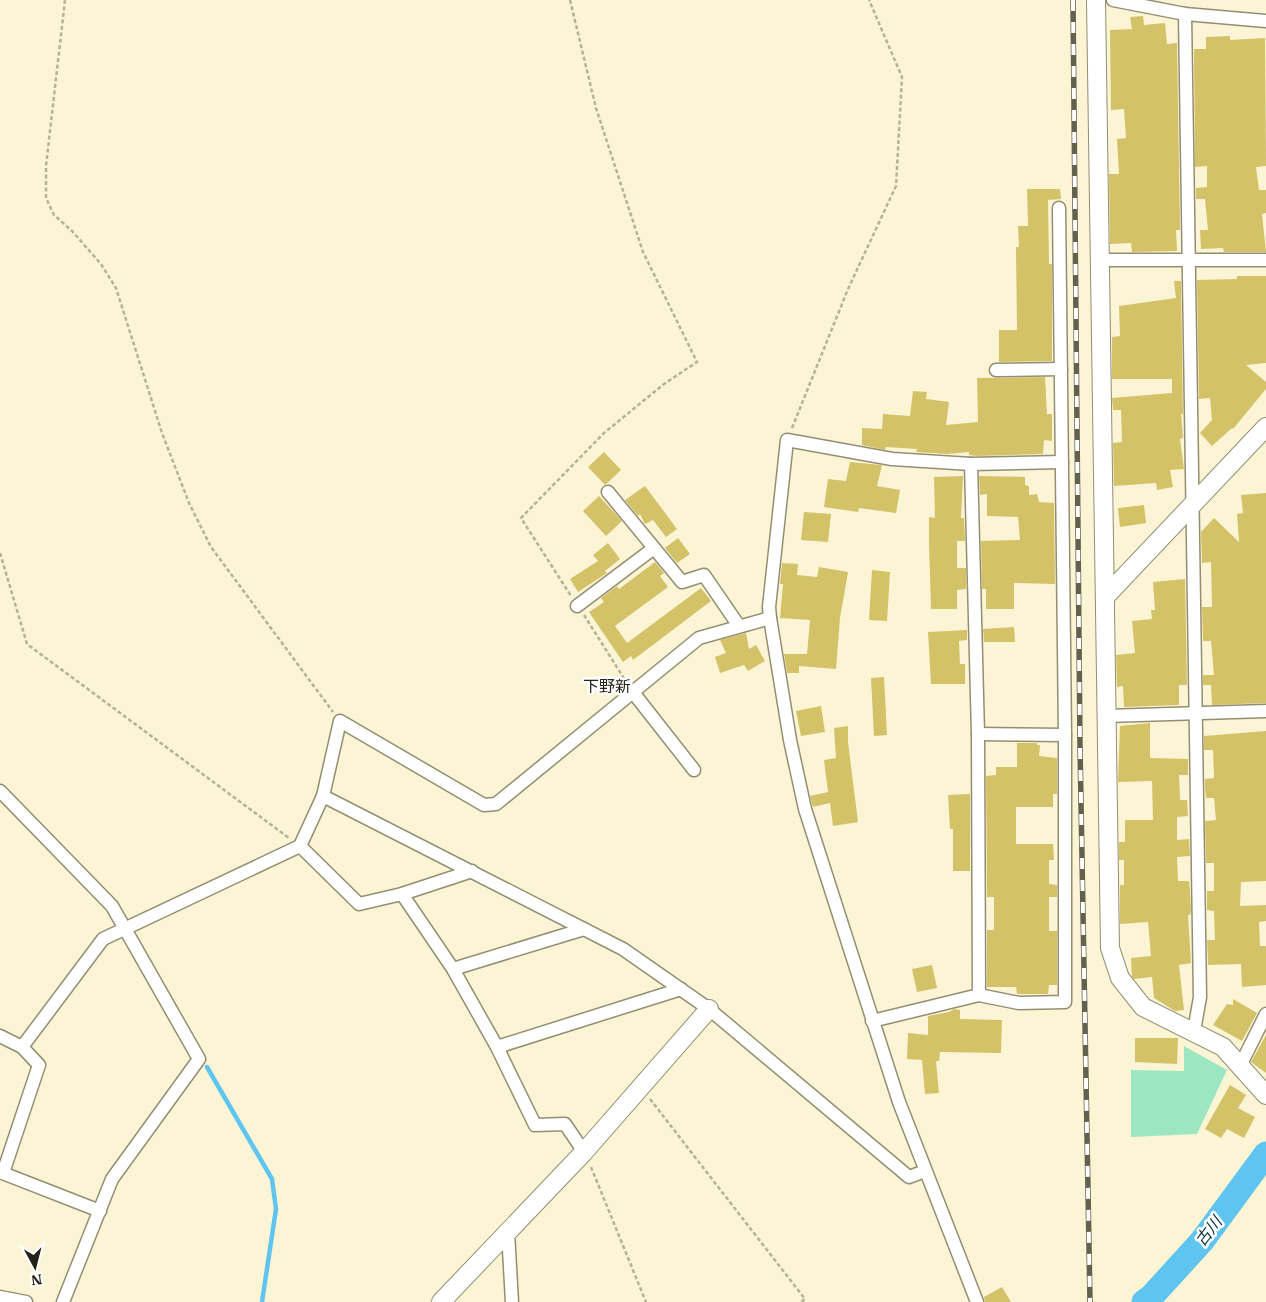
<svg xmlns="http://www.w3.org/2000/svg" width="1266" height="1302" font-family="'IBM Plex Serif','Noto Sans JP',serif">
<style>
.green{fill:#9ce7c2}
.lines{fill:none;stroke-linecap:round;stroke-linejoin:round}
.stream{stroke:#5fc5f0;stroke-width:4.5}
.river{stroke:#5fc5f0;stroke-width:25}
.building{fill:#d4c268}
.street-casing{stroke:#948e71;stroke-width:15}
.secondary-casing{stroke:#948e71;stroke-width:20}
.path{stroke:#b6b298;stroke-width:2.5;stroke-dasharray:4 2.5;stroke-linecap:butt}
.street{stroke:#fff;stroke-width:12}
.secondary{stroke:#fff;stroke-width:18}
.rail-casing{stroke:#63604e;stroke-width:5.5}
.rail{stroke:#fff;stroke-width:4;stroke-dasharray:11;stroke-linecap:butt}
.labels{text-anchor:middle;dominant-baseline:central;stroke-width:5;stroke-linejoin:round;paint-order:stroke}
.neighbourhood-label{font-size:16px;fill:#252317;stroke:#fff}
.water-label{font-size:16px;font-style:italic;fill:#023344;stroke:#fff}
</style>
<rect width="100%" height="100%" fill="#fbf5d5"/>
<!-- green -->
<path class="green" d="M1184,1046L1227,1070L1197,1134L1131,1137V1070L1184,1071Z"/>
<g class="lines">
<!-- stream -->
<path class="stream" d="M207,1067L272,1179L276,1209L262,1302"/>
<!-- river -->
<path class="river" d="M1144,1302L1151,1297L1202,1241L1266,1154"/>
</g>
<!-- building -->
<g class="building">
<path d="M1143,16L1144,25L1165,23L1167,44L1177,43L1180,230H1176L1177,251L1132,252L1131,243L1110,244L1109,174H1119L1117,139L1126,138L1124,109L1111,110L1110,30L1132,29L1130,17Z"/>
<path d="M1230,36V40L1265,38L1266,166L1256,167L1259,190H1266V213L1262,214L1266,252H1224L1223,248L1201,249L1200,230H1208L1205,199H1196V188L1207,187V166L1195,167L1194,49H1206V37Z"/>
<path d="M1027,189H1060L1061,199L1048,200L1049,264H1052V361L999,362V330H1017L1016,247H1019L1018,226H1028Z"/>
<path d="M1237,276H1266V363L1246,365L1266,382V389L1233,429L1232,428L1212,446L1200,433L1212,420L1210,398L1199,399L1197,280L1237,279Z"/>
<path d="M1174,281H1181L1183,415L1181,413L1183,438L1180,439L1184,469L1170,470L1173,487L1157,490L1156,483L1114,486L1113,443L1122,442L1121,410H1113L1112,398L1172,393V379H1112V337L1120,336L1119,306L1176,298Z"/>
<path d="M1045,377L1047,414H1052V441L1044,440L1043,454L977,456L969,455V452L948,454L916,452L917,449L886,447L885,450L862,445V428L882,429L883,414L910,416L913,391L927,392L926,399L949,402L946,425L978,422L977,378Z"/>
<path d="M604,452L621,470L605,485L588,467Z"/>
<path d="M850,462L882,465L877,486L900,490L896,513L859,508L858,512L824,507L828,479L846,481Z"/>
<path d="M963,476L961,518H964L965,541H957V568H966V589L957,590V609H931L929,545V517L935,518L934,477Z"/>
<path d="M979,476L1025,477V485L1029,486V495L1037,494L1039,502L1054,503L1055,584L1014,583V609H986V589H982L981,541L1020,540L1018,517L987,516V494L980,495Z"/>
<path d="M645,486L677,529L666,537L653,520L645,524L640,514L638,516L625,500Z"/>
<path d="M1266,493V703L1212,705L1211,685H1203V675H1214L1211,641H1203L1202,607H1212L1211,562L1202,563L1201,532L1214,518L1239,542L1237,514L1243,513L1241,495Z"/>
<path d="M599,496L622,521L606,536L583,511Z"/>
<path d="M1144,505L1146,523L1120,527L1118,508Z"/>
<path d="M804,512L831,514L828,542L801,540Z"/>
<path d="M678,538L690,554L677,563L665,548Z"/>
<path d="M608,543L620,559L605,571L607,573L578,592L570,579L598,561L593,555Z"/>
<path d="M655,562L664,573L660,576L668,587L615,626L627,643L701,588L711,601L633,660L631,656L623,662L589,612L604,602L601,598L617,586L619,589Z"/>
<path d="M782,563L798,564L797,575L817,577L819,567L848,572L840,618L836,669L799,666V673H787L784,654H807L810,620L780,618L783,584H780Z"/>
<path d="M872,570L890,572L887,621L869,620Z"/>
<path d="M1185,579L1187,685H1179V705L1124,707L1123,686L1117,687L1116,655L1135,653L1132,621L1152,619L1151,610H1155L1153,582Z"/>
<path d="M1014,627L1015,642H984L983,629Z"/>
<path d="M967,630V640L959,641L960,664H965V684H931L928,632Z"/>
<path d="M746,633L749,649L756,645L765,661L748,671L744,665L720,673L715,657L726,653L720,640Z"/>
<path d="M884,677L887,735L874,736L871,678Z"/>
<path d="M821,706L825,732L801,736L796,711Z"/>
<path d="M1150,723V758L1188,759V775H1179L1180,800H1187L1188,816L1177,817V840L1189,839L1190,856L1177,857L1178,881H1189L1190,891L1191,910L1190,915H1188L1191,963L1179,965L1184,1010L1175,1011L1154,998L1152,977L1134,979L1132,977L1131,958L1151,956L1148,922L1120,924V885H1124V860H1119V842H1125V820H1153L1152,781L1118,782L1120,726Z"/>
<path d="M848,726V742L858,822L833,826L830,803L813,807L810,796L828,792L824,760L836,758L834,728Z"/>
<path d="M1266,731V881L1241,882L1240,906L1266,905V921L1259,922L1260,946H1266V985L1242,987L1241,964L1208,965V960L1207,940H1215L1214,911L1207,910V891H1214V863H1206L1205,821L1216,820L1214,798H1206L1205,788V779L1214,778L1213,750H1204V736Z"/>
<path d="M1017,743H1037V745H1040L1039,756L1057,758V794H1053V807H1016V844H1053L1054,860H1049V884L1057,885V897H1049V931H1057V985H1049L1048,994H1017L1016,987H987V930H994V897H987L986,776L996,775V767H1017Z"/>
<path d="M970,794V871H953V829H950L948,795Z"/>
<path d="M932,965L937,988L917,992L912,969Z"/>
<path d="M1233,999L1257,1013L1242,1041L1213,1025L1227,1004L1233,1005Z"/>
<path d="M954,1009L960,1010V1019L1002,1020L1001,1053L940,1052L939,1061H936L939,1093L925,1094L922,1060L907,1059L908,1033L928,1035V1016L949,1012Z"/>
<path d="M1266,1035V1073L1251,1062Z"/>
<path d="M1135,1038H1178L1177,1064L1135,1062Z"/>
<path d="M1230,1085L1246,1095L1238,1108L1255,1117L1244,1138L1227,1129L1221,1138L1205,1129Z"/>
<path d="M1002,1287L1011,1302H985L984,1297Z"/>
</g>
<g class="lines">
<defs>
<g id="street">
<path d="M1113,0L1185,14L1266,21"/>
<path d="M1185,14L1200,997L1194,1031"/>
<path d="M1059,208L1065,735"/>
<path d="M1100,260H1266"/>
<path d="M996,370L1061,369"/>
<path d="M971,464L978,734L979,995"/>
<path d="M608,492L682,582L704,575L739,626"/>
<path d="M577,606L654,548"/>
<path d="M632,691L694,770"/>
<path d="M1106,716L1266,711"/>
<path d="M0,791L112,906L199,1059L112,1179L63,1302"/>
<path d="M323,796L623,949L709,1009L909,1177L925,1171"/>
<path d="M402,894L472,871"/>
<path d="M453,969L584,929"/>
<path d="M872,1021L979,995L1019,1003L1065,1002V735L978,734"/>
<path d="M0,1036L22,1047"/>
<path d="M497,1047L681,989"/>
<path d="M1240,1066L1266,1014"/>
<path d="M584,1152L565,1124L535,1125L497,1047L453,969L402,894L359,904L300,846L323,796L340,721L484,805L496,804L699,638L770,618"/>
<path d="M0,1172L100,1211"/>
<path d="M3,1173L39,1065L22,1047L103,939L300,846"/>
<path d="M508,1232L512,1302"/>
<path d="M0,1297L26,1302"/>
<path d="M977,1302L899,1102L805,809L790,740L770,618L769,607L787,440L892,459L971,464L1062,462"/>
</g>
<g id="secondary">
<path d="M1096,0L1110,948L1120,978L1143,1007L1223,1047L1266,1095"/>
<path d="M1105,597L1266,427"/>
<path d="M441,1302L584,1152L709,1009"/>
</g>
</defs>
<!-- street casing -->
<use href="#street" class="street-casing"/>
<!-- secondary casing -->
<use href="#secondary" class="secondary-casing"/>
<!-- path -->
<g class="path">
<path d="M65,0L46,166V198L54,215L72,231L101,264L116,288L162,433L189,503L211,547L333,712"/>
<path d="M570,0L596,108L643,252L697,362L664,384L604,433L521,518L571,596"/>
<path d="M792,428L848,289L896,186L902,77L869,0"/>
<path d="M0,553L27,644L289,838"/>
<path d="M584,615L625,680"/>
<path d="M650,1099L805,1299L801,1302"/>
<path d="M591,1167L646,1302"/>
</g>
<!-- street -->
<use href="#street" class="street"/>
<!-- secondary -->
<use href="#secondary" class="secondary"/>
<defs>
<path id="rail" d="M1073,0L1080,746L1090,1302"/>
</defs>
<!-- rail casing -->
<use href="#rail" class="rail-casing"/>
<!-- rail -->
<use href="#rail" class="rail"/>
</g>
<g class="labels">
<!-- neighbourhood labels -->
<g class="neighbourhood-label">
<text x="607" y="686">下野新</text>
</g>
<!-- water labels -->
<g class="water-label">
<text transform="translate(1208 1231) rotate(-52)">古川</text>
</g>
</g>
<!-- north arrow -->
<g transform="translate(35 1267) rotate(173)" stroke="#ffffff" stroke-width="4" paint-order="stroke">
<path d="M0-4L9 19L0 12L-9 19Z" fill="#252317"/>
<text y="-8" font-size="14" font-weight="bold" text-anchor="middle" fill="#252317">N</text>
</g>
</svg>
